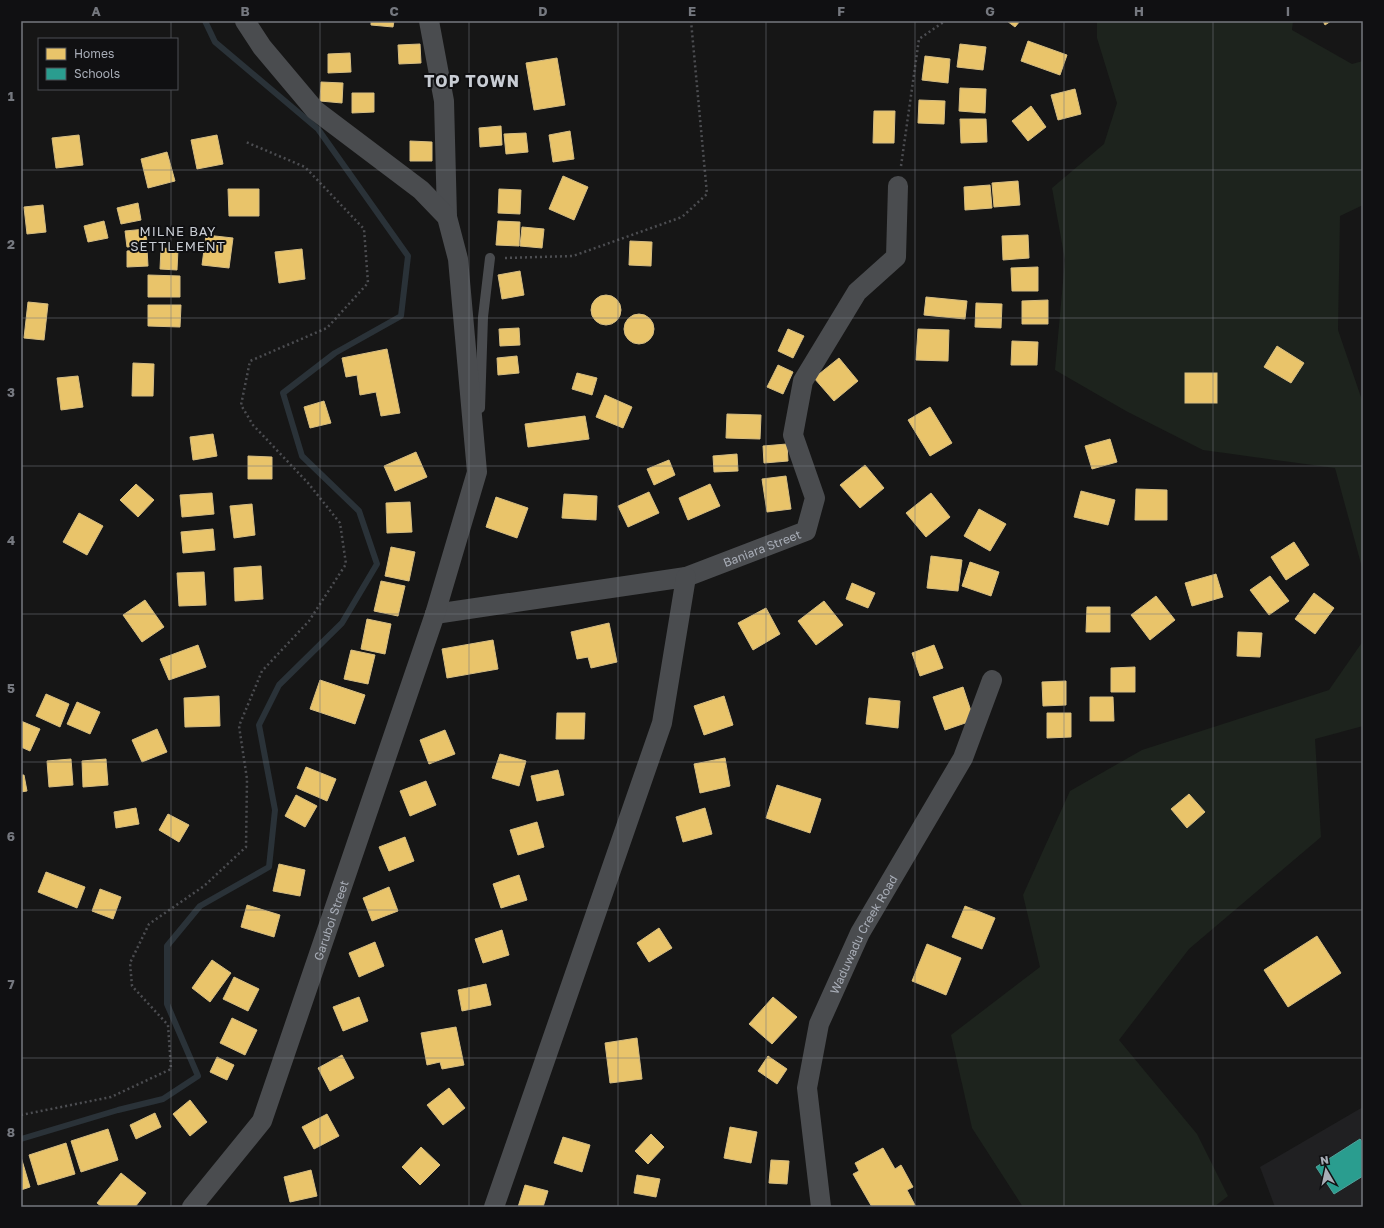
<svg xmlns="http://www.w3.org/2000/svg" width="1384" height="1228" font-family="'Golos Text',sans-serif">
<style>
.built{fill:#202022}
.green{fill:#1d231d}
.homes{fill:#e9c46a;stroke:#d6bd81}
.schools{fill:#2a9d8f;stroke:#50a29b}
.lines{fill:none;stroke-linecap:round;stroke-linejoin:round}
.stream{stroke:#2a3238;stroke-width:6}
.path{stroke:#4c4d51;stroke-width:2.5;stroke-dasharray:2 3;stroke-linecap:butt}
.lane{stroke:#4a4c4f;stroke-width:10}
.street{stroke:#4a4c4f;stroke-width:20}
.grid{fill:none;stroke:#75787f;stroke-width:1;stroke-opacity:0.55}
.labels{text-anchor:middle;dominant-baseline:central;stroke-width:4;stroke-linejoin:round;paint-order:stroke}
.street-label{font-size:12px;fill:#a8adb7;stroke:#101012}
.neighbourhood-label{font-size:13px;letter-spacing:1px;fill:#c8ccd3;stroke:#101012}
.district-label{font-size:16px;font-weight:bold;letter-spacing:1px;fill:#c8ccd3;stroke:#101012}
.neatline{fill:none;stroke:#75787f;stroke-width:1.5}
.grid-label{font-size:13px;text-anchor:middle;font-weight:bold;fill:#75787f}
</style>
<rect width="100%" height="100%" fill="#161616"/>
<!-- built -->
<path class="built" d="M1363,1107V1207H1275L1260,1167Z"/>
<!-- green -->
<g class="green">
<path d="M1097,21H1293L1292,30L1352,64L1363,61V205L1340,216L1338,330L1363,403V571L1335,468L1203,450L1126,411L1055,370L1065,260L1052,188L1104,144L1117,103L1097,38Z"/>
<path d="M1363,641V726L1315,739L1321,837L1189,949L1119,1040L1197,1134L1228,1196L1214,1207H1023L972,1128L951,1035L1040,967L1023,895L1070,791L1142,750L1329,690Z"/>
</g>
<!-- homes -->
<g class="homes">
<path d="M371,21H394L393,27L371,25Z"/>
<path d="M1007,21H1020L1015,27Z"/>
<path d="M1323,21H1331L1325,25Z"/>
<path d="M1028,41L1067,55L1060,75L1021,61Z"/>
<path d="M420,44L421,63L399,64L398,45Z"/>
<path d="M960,44L986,47L983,70L957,67Z"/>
<path d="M350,53L351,72L328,73V54Z"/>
<path d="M925,56L950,59L948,83L922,80Z"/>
<path d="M557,58L565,105L534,110L526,63Z"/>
<path d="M321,82L343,83L342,103L320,101Z"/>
<path d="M960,88L986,89L985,113L959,111Z"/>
<path d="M1075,89L1081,114L1058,120L1051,95Z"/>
<path d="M352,93H374V112L352,113Z"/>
<path d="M919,100L945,101L944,124L918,123Z"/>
<path d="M1031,106L1046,127L1028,141L1012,121Z"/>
<path d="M874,111H895L894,143H873Z"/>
<path d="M960,119H986L987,142L961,143Z"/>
<path d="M501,126L502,145L480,147L479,128Z"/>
<path d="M570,131L574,159L553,162L549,135Z"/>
<path d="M526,133L528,152L506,154L504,134Z"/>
<path d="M79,135L83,165L56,168L52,138Z"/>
<path d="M217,135L223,164L197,169L191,140Z"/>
<path d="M410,141L432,142V161H410Z"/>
<path d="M167,152L175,181L148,188L141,159Z"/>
<path d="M563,176L588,187L574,220L549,209Z"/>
<path d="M1018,181L1020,205L994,207L992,183Z"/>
<path d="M990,185L992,208L965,210L964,187Z"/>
<path d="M228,189H259V216H229Z"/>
<path d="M499,189L521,190L520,214L498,213Z"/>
<path d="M138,203L141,220L121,224L117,208Z"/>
<path d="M43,205L46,232L27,234L24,207Z"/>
<path d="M104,221L108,238L88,242L84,226Z"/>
<path d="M498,221L520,222L519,246L496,245Z"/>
<path d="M522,227L544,229L542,248L520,246Z"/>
<path d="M146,229L147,246L127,247L125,231Z"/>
<path d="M206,235L233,238L229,268L202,265Z"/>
<path d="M1028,235L1029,258L1003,260L1002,236Z"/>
<path d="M630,241L652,242L651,266L629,265Z"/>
<path d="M161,248L178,249L177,270L160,269Z"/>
<path d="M147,249L148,266L127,267V251Z"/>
<path d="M302,249L305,279L279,283L275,252Z"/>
<path d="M1038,267V291H1012L1011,268Z"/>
<path d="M520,271L524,295L502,299L498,275Z"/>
<path d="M148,275L180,276V297H148Z"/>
<circle cx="606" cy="310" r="15"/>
<path d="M926,297L967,301L965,319L924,315Z"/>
<path d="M1048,300V324H1022V301Z"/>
<path d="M28,302L48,304L44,340L24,338Z"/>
<path d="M976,303L1002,304L1001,328L975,327Z"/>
<path d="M148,305H181L180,327L148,326Z"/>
<circle cx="639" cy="329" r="15"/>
<path d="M519,328L520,345L500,346L499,329Z"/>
<path d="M788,329L804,336L793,358L778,351Z"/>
<path d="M918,329L949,330L948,361L916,360Z"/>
<path d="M1012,341L1038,342L1037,365H1011Z"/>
<path d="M1277,346L1304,363L1291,383L1264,367Z"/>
<path d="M387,349L400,413L381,416L376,392L360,395L357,375L346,377L342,358Z"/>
<path d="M517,356L519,373L498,375L497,358Z"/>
<path d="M839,358L858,381L834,401L814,378Z"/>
<path d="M133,363L154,364L153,396H132Z"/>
<path d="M778,365L793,372L783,394L767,387Z"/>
<path d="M577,373L597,378L592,395L572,389Z"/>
<rect x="1185" y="373" width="32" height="30"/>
<path d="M78,376L83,407L61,410L57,378Z"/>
<path d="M605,395L632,407L623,428L596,417Z"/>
<path d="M324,401L331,423L310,428L304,407Z"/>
<path d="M930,407L952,443L930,456L908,420Z"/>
<path d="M727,414L761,415L760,439L726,438Z"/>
<path d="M585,416L589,439L528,447L525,424Z"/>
<path d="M213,434L217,456L193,460L190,437Z"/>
<path d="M1110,439L1117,462L1092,469L1085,446Z"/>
<path d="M787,444L788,461L764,463L763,446Z"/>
<path d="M416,452L427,477L395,491L384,466Z"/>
<path d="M737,454L738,471L714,472L713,456Z"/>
<path d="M248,456L272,457V479H248Z"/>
<path d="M669,460L675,475L654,485L647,469Z"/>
<path d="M865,465L884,488L860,508L840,485Z"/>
<path d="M786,476L791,509L767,512L762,479Z"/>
<path d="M136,484L154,500L138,517L120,500Z"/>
<path d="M710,484L720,506L688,520L679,498Z"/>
<path d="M1136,489L1167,490V520H1135Z"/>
<path d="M1081,491L1115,500L1108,525L1074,517Z"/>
<path d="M649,492L659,513L628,527L618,506Z"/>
<path d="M212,493L214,514L182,517L180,495Z"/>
<path d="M931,493L950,517L926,537L906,513Z"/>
<path d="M564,494L597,496L596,520L562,518Z"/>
<path d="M496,497L528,508L517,538L486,527Z"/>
<path d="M410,502L412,532L387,533L386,503Z"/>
<path d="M252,504L255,535L234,538L230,506Z"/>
<path d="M979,509L1006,524L990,551L964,536Z"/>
<path d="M79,513L103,526L87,555L63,542Z"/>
<path d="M213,529L215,550L183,553L181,532Z"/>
<path d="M1294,542L1309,565L1286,580L1271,557Z"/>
<path d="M391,547L415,552L409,581L385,576Z"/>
<path d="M931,556L962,560L958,591L927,588Z"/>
<path d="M970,562L999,572L991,596L962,586Z"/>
<path d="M261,566L263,599L235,601L234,568Z"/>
<path d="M204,572L206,605L179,606L177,573Z"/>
<path d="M1216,574L1223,597L1192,606L1185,583Z"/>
<path d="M1270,576L1289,601L1269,615L1250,590Z"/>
<path d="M381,581L405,586L398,616L374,611Z"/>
<path d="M852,583L875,593L868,608L846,599Z"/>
<path d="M1314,593L1334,608L1315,634L1295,619Z"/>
<path d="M1156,596L1175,620L1150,640L1131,615Z"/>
<path d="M145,600L164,627L142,642L123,615Z"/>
<path d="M824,601L843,625L816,645L798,621Z"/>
<path d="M1087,607H1110V632H1086Z"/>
<path d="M766,608L780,634L753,650L738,623Z"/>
<path d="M367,619L391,624L385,654L361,649Z"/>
<path d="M609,623L617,662L591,668L588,657L577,659L571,632Z"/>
<path d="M1238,632L1262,633L1260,657L1237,656Z"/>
<path d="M493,640L498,669L447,678L442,649Z"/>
<path d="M198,645L206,667L169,680L160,659Z"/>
<path d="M934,645L943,668L920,676L912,653Z"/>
<path d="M351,650L375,655L368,684L344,679Z"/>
<path d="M1135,667V692H1111V668Z"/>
<path d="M320,680L365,695L355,724L310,709Z"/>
<path d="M1066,681V705L1043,706L1042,682Z"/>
<path d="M963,687L974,720L945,730L933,697Z"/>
<path d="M46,694L69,704L60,727L36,716Z"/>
<path d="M219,696L220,726L185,727L184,698Z"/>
<path d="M724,696L733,725L704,735L694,706Z"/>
<path d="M1090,697H1113L1114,721H1090Z"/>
<path d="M869,698L900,701L898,728L866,724Z"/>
<path d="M77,702L100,712L90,734L67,724Z"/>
<path d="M557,713H585L584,739H556Z"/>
<path d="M1047,713H1071V737L1047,738Z"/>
<path d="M21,721L40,729L30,751L21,747Z"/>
<path d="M157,729L167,752L142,762L132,740Z"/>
<path d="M445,730L455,754L429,764L420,740Z"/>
<path d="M500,754L526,761L519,786L492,778Z"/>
<path d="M725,758L730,786L700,793L694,764Z"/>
<path d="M71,759L73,785L49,787L47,761Z"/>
<path d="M106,759L108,785L83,787L82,761Z"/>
<path d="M306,767L336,779L327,801L297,788Z"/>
<path d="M558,770L564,795L537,801L531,776Z"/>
<path d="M21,775H24L27,791L21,792Z"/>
<path d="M426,781L436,805L410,816L400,791Z"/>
<path d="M777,785L821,799L810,833L766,818Z"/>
<path d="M1189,794L1205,812L1187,828L1171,809Z"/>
<path d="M296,795L317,806L305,827L285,816Z"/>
<path d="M136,808L139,824L116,828L114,812Z"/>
<path d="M705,808L712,834L683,842L676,817Z"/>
<path d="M168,814L189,825L179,842L159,830Z"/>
<path d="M537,822L544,847L518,855L510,830Z"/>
<path d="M405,837L414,861L389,871L379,847Z"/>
<path d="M279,864L305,870L300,896L273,891Z"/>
<path d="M46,872L85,887L77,908L38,892Z"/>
<path d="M519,875L527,900L501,908L493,884Z"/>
<path d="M389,887L398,911L372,921L363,898Z"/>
<path d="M100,889L121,897L113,919L92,911Z"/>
<path d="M247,905L280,915L274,937L241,927Z"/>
<path d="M965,906L995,918L982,949L952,937Z"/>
<path d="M659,928L672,948L649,962L637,943Z"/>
<path d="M502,930L509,955L483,963L475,939Z"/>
<path d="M1317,936L1341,973L1288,1007L1264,970Z"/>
<path d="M375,942L384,966L359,977L349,953Z"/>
<path d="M927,944L961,958L946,995L912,981Z"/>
<path d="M212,960L231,973L210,1002L192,988Z"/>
<path d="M234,977L259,989L248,1011L223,999Z"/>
<path d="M486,984L491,1005L462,1011L458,990Z"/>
<path d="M359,997L368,1021L343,1031L333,1007Z"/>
<path d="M773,997L797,1017L772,1044L749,1024Z"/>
<path d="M232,1018L257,1030L245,1055L220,1043Z"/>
<path d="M456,1027L464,1065L442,1069L440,1062L427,1065L421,1033Z"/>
<path d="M637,1038L642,1079L610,1083L605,1043Z"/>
<path d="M342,1055L354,1078L330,1091L318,1068Z"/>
<path d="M768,1056L787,1069L777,1084L758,1071Z"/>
<path d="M217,1057L234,1065L227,1080L210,1072Z"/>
<path d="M449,1088L465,1108L443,1125L427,1105Z"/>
<path d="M190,1100L207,1122L190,1136L173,1114Z"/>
<path d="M155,1113L161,1127L136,1139L130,1125Z"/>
<path d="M327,1114L339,1136L314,1149L302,1127Z"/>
<path d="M730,1127L757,1132L751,1163L724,1158Z"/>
<path d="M108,1129L118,1160L81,1172L71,1141Z"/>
<path d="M651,1134L664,1147L648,1164L635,1151Z"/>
<path d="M563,1137L590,1145L582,1172L554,1163Z"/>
<path d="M66,1143L75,1174L38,1185L29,1155Z"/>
<path d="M421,1147L440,1165L420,1185L402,1167Z"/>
<path d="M883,1148L895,1169L901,1165L913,1187L907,1190L916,1207H872L853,1174L859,1171L855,1163Z"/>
<path d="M21,1157L30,1187L21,1190Z"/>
<path d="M771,1160L789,1161L787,1184L769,1183Z"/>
<path d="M311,1170L317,1196L290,1202L284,1177Z"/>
<path d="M121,1173L146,1193L135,1207H102L97,1203Z"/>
<path d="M637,1175L660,1179L656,1197L634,1193Z"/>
<path d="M525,1185L548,1191L543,1207H518Z"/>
</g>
<!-- schools -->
<path class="schools" d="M1360,1139L1363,1143V1176L1334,1194L1316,1167Z"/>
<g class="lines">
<!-- stream -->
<path class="stream" d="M21,1139L118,1110L163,1099L198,1076L167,1004V946L200,906L269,867L275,810L259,725L279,685L342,623L377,564L359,511L302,456L283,393L335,353L401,316L408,256L318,129L215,42L205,21"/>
<!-- path -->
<g class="path">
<path d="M901,166L919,39L945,21"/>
<path d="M505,258L573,256L682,217L707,194L691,21"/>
<path d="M21,1115L111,1097L171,1069L168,1025L132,986L130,963L149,924L204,886L246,847L247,779L239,726L262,671L309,621L346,564L340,523L308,483L253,425L241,405L250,361L327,328L368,283L364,229L305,167L246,142"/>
</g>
<!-- lane -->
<path class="lane" d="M480,408L483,317L490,258"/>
<!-- street -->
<g class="street">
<path d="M429,21L444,101L447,217"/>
<path id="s1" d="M435,614L686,577L806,531L815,498L793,435L803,381L857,292L896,257L898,186"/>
<path id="s2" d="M192,1207L262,1121L435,614L477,472L458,259L447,217L421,190L315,110L262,47L245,21"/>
<path d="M494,1207L662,723L686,577"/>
<path id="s3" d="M821,1207L807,1088L819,1024L860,933L963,758L992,680"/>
</g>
</g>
<!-- grid -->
<path class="grid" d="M171,21V39M320,21V1207M469,21V1207M618,21V1207M766,21V1207M915,21V1207M1064,21V1207M1213,21V1207M171,89V1207M21,170H1363M21,318H1363M21,466H1363M21,614H1363M21,762H1363M21,910H1363M21,1058H1363"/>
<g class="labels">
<!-- street labels -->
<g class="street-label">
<text stroke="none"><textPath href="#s1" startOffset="335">Baniara Street</textPath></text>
<text stroke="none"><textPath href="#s2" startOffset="323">Garuboi Street</textPath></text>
<text stroke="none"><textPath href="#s3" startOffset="285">Waduwadu Creek Road</textPath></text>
</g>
<!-- neighbourhood labels -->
<g class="neighbourhood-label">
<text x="178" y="231">MILNE BAY<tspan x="178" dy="15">SETTLEMENT</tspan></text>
</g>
<!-- district labels -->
<g class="district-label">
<text x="472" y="81">TOP TOWN</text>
</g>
</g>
<!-- border -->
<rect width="1384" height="1228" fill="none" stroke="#101012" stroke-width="44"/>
<!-- legend -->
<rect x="38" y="38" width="140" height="52" fill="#101012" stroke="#4d4f54"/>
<rect x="46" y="48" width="20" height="12" fill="#e9c46a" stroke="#4d4f54"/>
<text x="74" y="58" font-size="12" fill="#a8adb7">Homes</text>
<rect x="46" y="68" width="20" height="12" fill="#2a9d8f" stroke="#4d4f54"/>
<text x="74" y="78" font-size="12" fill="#a8adb7">Schools</text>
<!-- north arrow -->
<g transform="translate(1326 1170) rotate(351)" stroke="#101012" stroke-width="3" paint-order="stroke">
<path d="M0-3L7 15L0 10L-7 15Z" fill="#a8adb7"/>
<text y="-6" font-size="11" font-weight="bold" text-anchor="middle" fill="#a8adb7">N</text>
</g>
<rect x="22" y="22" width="1340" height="1184" class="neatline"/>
<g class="grid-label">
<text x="96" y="16">A</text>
<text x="245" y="16">B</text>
<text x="394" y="16">C</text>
<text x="543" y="16">D</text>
<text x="692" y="16">E</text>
<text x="841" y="16">F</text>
<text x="990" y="16">G</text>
<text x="1139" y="16">H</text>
<text x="1288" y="16">I</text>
<text x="11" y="101">1</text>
<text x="11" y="249">2</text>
<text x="11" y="397">3</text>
<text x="11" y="545">4</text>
<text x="11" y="693">5</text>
<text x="11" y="841">6</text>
<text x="11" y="989">7</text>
<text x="11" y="1137">8</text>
</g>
</svg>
